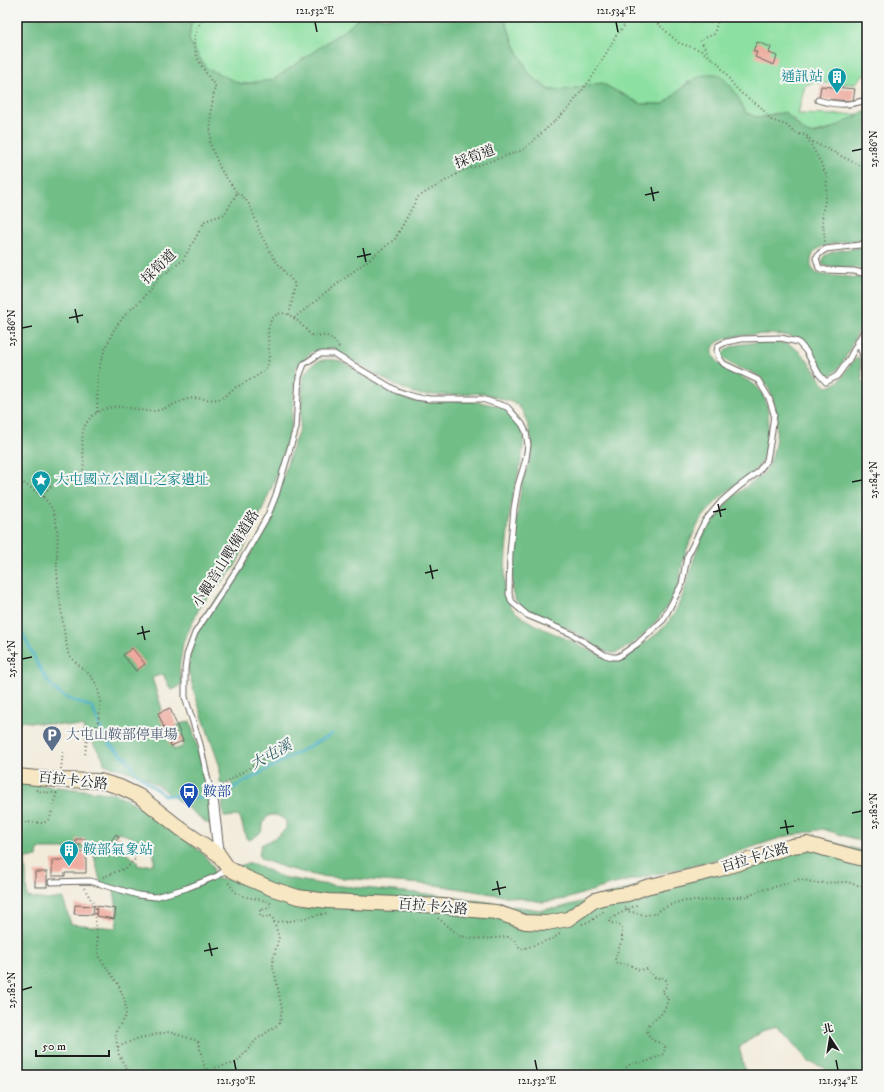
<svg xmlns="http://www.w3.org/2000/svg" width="884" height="1092" font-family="'IM FELL DW Pica','Noto Serif TC',serif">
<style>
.green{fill:#8ce0a1;stroke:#547e5e}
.forest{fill:#71be87;stroke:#466d52;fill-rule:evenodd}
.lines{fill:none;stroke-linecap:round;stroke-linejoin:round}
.stream{stroke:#43aec1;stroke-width:3}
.building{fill:#eeaa9e}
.lane-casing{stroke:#67645e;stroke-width:7}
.street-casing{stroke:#67645e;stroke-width:12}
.secondary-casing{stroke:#67645e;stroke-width:16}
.path{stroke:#67645e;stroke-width:2;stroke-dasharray:1 3;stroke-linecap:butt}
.lane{stroke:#fff;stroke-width:5}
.street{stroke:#fff;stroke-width:10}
.secondary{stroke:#f7e8c3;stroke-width:14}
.ticks{fill:none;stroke:#1c1c1c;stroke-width:1.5}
.labels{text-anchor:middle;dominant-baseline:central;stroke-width:4;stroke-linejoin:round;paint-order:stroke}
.culture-label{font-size:14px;fill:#0d838f;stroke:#f6f6f2;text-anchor:start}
.street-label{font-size:14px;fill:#1c1c1c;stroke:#f6f6f2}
.service-label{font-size:14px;fill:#4e5e75;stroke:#f6f6f2;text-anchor:start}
.transit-label{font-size:14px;fill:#164399;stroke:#f6f6f2;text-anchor:start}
.water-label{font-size:15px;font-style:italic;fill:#2e5e66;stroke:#f6f6f2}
.neatline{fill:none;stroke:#1c1c1c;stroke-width:1.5}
.ticks-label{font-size:10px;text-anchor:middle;fill:#1c1c1c}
</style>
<rect width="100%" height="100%" fill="#f6f6f2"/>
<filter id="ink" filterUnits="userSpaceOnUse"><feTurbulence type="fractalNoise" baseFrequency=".025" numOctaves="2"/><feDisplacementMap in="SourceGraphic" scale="8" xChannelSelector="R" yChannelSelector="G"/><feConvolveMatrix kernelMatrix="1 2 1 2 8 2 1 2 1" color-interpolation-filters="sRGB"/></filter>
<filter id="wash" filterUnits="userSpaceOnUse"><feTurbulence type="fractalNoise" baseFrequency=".012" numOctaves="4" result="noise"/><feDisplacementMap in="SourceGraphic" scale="16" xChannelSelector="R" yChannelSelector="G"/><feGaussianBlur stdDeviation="0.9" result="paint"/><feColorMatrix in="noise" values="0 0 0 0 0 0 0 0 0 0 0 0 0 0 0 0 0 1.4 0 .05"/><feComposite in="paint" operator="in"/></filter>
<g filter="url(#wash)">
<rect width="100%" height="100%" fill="#f2ebda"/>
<!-- green -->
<g class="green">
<path d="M195,17H360L349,27L273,80L241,84L206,68L189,40L191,23Z"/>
<path d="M504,17H867V74L862,76L855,84L816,83L805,85L798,114L830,115L859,114L843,124L827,130L810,134L805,133L793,119L776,113L759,118L746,113L736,94L688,82L664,104H641L601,83L570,89L549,90L530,75L514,44Z"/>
</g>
<!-- forest -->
<g class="forest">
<path d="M17,17H195L191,23L189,40L206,68L241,84L273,80L349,27L360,17H504L514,44L530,75L549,90L570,89L601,83L641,104H664C676,93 704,64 722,77C733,86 740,101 746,113L759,118L785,112C789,116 803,132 807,133C821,139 853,116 867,111V160L865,165L867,172V238C853,242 830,241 818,249C814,251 811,257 811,262C810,266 813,271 816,273C821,276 854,277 862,278L867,280C867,291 869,309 867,318C866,324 860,329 857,334C850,346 840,378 824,376C818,366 810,347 801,340C789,331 721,332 714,346C704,365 750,378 758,388C769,401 770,418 767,434C766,443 766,455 761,463C755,473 743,479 734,486C721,496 709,508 700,521C694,530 686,551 683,560C681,568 681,576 679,583C671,605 649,634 629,646C623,649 617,654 611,653C600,651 591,642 582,637C575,632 567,628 559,625C541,618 516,612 512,590L516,521L522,482L530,460L532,443L529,428L523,412L517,404L483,393L453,395H421L409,391L391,383L354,361L338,353L324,351H313L296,367L291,428L274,482L256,524L234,568L200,606L183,643L179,670L182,683L177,688L171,690L163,674L152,678L162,709L160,711L174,750L184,746L177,725L190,721L206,777L212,818L210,824L207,823L163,789L143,776L104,764L103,758L92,742L83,740L84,727L19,721L17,733Z"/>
<path d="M867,246V272L857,268L824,266L822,263L824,256C836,248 853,250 867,246Z"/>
<path d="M760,342C767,343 775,342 782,343C805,347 812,372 827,387C845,384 846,363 858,358L860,360L863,382L867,392V843L823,829L783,837L704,863L610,885L566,899L543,902L436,885L318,876L286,868L261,859L259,855L261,845C271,840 280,836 286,828V821C279,815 270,811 264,821C263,824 263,828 262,830C259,835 254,838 249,840L246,838L241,820L238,816L224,817C222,804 220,800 232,792V784L230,782L222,785L220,782V767L195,695L188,669L189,651L208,609L240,574L274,509L291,451L300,428L303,377C310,363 320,358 335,360C345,362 356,370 364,376C382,388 399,400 421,402C435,404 450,400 464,401C473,401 500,405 508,409C512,412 517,419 520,423C531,436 514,488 511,505C508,527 506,548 505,569C505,582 503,596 511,607C523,622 554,633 571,641C584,647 597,654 610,660C623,660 631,653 642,645C648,640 657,635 663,628C689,602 689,557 708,526C717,512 730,499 743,489C749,484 757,480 762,475C775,462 778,431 776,414C775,402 770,387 761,378C756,373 746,370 739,368C732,364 727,363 722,356C726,343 748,344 760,342Z"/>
<path d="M17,782L116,794L146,809L201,852L212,865L216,879C231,881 231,877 239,866L246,864H254L282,877L321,884L437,895L540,910L559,908L600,897L810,839H822L867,852V1075H831L823,1067L809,1062L779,1027L763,1031L739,1047L746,1075H641L635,1069L624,1075H17ZM118,832L154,846V864L138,866L137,861L110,842ZM38,849H93L95,860L101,884L114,891L118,913L116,928L71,924L68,915L63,898L46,900L27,897L25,858L37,857Z"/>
</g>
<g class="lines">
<!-- stream -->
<g class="stream">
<path d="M17,624C31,645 41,683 63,696C72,701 82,703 92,707L103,734L111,746L126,758L137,774L164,795L205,798"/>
<path d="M220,795L332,734"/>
</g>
</g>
<g id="blocks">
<!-- building -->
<g class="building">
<path d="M757,42L771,47L769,53L777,56L774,65L755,57L757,52L753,51Z"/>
<path d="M821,86L855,89L853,101L819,99Z"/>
<path d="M132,648L145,664L136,671L123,655Z"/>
<path d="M170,708L183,741L171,746L158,713Z"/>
<path d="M116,834L119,837L114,843L111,841Z"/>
<rect x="76" y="839" width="9" height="6"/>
<path d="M86,852V873H65V876H52V860H68V853Z"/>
<rect x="35" y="872" width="12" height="15"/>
<path d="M75,905L94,906L93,915L74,914Z"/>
<path d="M97,906L116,909L114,919L96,916Z"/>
</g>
</g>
</g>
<g filter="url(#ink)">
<use href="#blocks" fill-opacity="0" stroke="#67645e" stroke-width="1"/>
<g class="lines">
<defs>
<g id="lane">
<path d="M867,85V88"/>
<path d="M818,100C834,105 852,106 867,99"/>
<path d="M867,242L860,245L826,249L820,253L816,258L819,268L826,270L854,271L867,274"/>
<path d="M857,342C868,358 860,368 867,383"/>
<path d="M213,803L200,744L185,697V669L187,655L195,633L237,569L268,515L276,495L296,428L299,377L304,364L319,354H334L397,391L415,397L430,399H482L507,407L522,424L526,432L528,445L526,459L518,485L514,509L510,553L509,594L512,602L527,615L572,634L605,655L612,657H618L637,644L663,620L682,584L687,557L705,521L721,502L737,488L757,473L767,460L771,438L774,414L769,398L758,380L724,364L719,358L717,351L718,346L726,342L742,339L781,338L798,342L806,351L819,374L826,382L837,376L848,361L867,325"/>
<path d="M51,882L90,881L138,895L155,897L187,888L217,876L227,869"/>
</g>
<path id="street" d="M213,803L219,855"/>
<path id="secondary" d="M17,776L58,780L100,781L120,787L139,796L181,829L219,855L228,868L247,878L273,889L298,897L328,901L443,906L473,910L496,912L525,922L547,923L568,919L595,900L606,897L628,894L646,887L717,870L792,846L807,844L867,860"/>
</defs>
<!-- lane casing -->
<use href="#lane" class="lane-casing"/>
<!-- street casing -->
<use href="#street" class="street-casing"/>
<!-- secondary casing -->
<use href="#secondary" class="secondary-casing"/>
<!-- path -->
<g class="path">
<path d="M653,17L657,23L679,43L700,50L718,63L735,87L742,94L760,106L771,120L786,125L794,132L799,134L806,135L813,142L867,169"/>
<path d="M687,17L691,21L711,23L719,17"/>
<path d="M709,55L700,40L714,34L718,20L729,17"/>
<path d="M807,138L821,163L827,177L826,197L822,214L825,242"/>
<path d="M237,193L243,196L251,207L261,235L275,260L295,284L289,316"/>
<path d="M294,318L395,239L418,197L462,171L523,150L568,109L593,76L616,36L631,17"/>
<path d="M97,412L98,375L102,357L113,331L124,316L141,300L158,279L183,260L205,221L225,214L237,193L221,170L210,144L211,110L215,86C199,64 183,41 205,17"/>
<path d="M17,479C29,487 46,496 52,509C61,528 56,550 57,570C59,598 63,626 68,653C74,663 85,669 92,678C104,693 101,719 93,735L87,739L85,754"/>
<path d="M43,497C55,474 70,486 83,473C85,460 80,437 84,428C90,412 108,405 124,407C134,408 144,412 154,411C166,410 176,402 188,399C200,396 213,403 224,397C227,395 230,392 233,389C241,384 261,376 266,368C275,353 259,323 278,314C290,309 304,328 311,335C329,337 328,332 340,349"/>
<path d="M61,769L63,752"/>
<path d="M36,790L42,792L57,793"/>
<path d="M216,791L236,776L267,757"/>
<path d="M17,822L44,823L50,818L57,791"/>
<path d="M103,877L128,867L136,858L135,855C131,850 124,847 120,842"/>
<path d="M84,888L95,906V918L99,957L118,984L125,1001L126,1015L115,1033L119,1055L130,1075"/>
<path d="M625,907H627V911L645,915L655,914L663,908L681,901H699L748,896L761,890L778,886L800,879L816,883L847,882L867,888"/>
<path d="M438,918L460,936L478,939L508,937L514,940L520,949H523L554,938L561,933"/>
<path d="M274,922L290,921L328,913"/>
<path d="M582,924L591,921L605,910"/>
<path d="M118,1047L139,1038L169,1032L198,1041L205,1070L236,1063L256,1040L280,1023L282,1009L275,974L273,968V959L279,937L272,916L262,917L260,915V910L270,908V903L268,901L246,897L235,892L228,882"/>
<path d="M623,1075L627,1066L634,1063L646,1062L664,1054L665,1047C661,1041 654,1043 650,1037C641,1025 654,1022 660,1015C665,1010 667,1004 668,998L662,991L665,989L667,981L664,978H655L646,969L639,970L630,965L616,963L615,958L622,940V927L618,924L610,923V919L638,904"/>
</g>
<!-- lane -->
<use href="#lane" class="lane"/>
<!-- street -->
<use href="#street" class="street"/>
<!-- secondary -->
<use href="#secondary" class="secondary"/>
</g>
</g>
<!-- ticks -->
<path class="ticks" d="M315,22L317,32M616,22L618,32M852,151L862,149M651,187L654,201M645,195L659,192M363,248L366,262M357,257L371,254M75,309L78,323M69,318L83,315M22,328L32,326M852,482L862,480M718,504L721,517M713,512L726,509M430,565L433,579M425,573L438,570M142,626L145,640M137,634L150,631M22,659L32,657M852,813L862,811M785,820L788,834M780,828L794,826M497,881L500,895M492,890L506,887M209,943L212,956M204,951L218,948M22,990L32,987M234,1060L236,1070M535,1060L537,1070M836,1060L838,1070"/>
<!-- icons -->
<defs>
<symbol id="building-pin" viewBox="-11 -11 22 30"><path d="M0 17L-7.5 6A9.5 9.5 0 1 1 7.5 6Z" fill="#0f9aa8" stroke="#f6f6f2"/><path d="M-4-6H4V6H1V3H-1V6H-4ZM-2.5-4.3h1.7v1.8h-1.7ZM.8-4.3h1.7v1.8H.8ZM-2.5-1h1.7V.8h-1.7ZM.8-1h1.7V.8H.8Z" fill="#fff"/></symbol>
<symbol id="sight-pin" viewBox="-11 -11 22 30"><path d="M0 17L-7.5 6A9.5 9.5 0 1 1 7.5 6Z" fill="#0f9aa8" stroke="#f6f6f2"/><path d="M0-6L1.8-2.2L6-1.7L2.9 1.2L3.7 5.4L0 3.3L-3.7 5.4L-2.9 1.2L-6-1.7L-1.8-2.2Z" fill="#fff"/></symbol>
<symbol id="parking-pin" viewBox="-11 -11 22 30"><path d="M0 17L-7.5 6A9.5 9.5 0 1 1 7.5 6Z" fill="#5c6f8a" stroke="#f6f6f2"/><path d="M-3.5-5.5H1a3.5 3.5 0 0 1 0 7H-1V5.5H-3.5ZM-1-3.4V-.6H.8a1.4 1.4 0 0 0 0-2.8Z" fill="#fff"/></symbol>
<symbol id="bus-pin" viewBox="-11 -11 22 30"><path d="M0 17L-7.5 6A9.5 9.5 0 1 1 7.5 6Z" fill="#1a4fb4" stroke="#f6f6f2"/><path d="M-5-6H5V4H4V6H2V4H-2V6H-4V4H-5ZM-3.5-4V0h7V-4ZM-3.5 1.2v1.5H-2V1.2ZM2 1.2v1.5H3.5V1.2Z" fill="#fff"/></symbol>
</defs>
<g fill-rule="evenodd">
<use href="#building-pin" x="826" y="66" width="22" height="30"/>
<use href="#sight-pin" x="30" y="469" width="22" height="30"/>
<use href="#parking-pin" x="41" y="724" width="22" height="30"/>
<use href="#bus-pin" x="178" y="781" width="22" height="30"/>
<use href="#building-pin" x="58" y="839" width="22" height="30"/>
</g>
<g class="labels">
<!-- culture labels -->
<g class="culture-label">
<text x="823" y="77" text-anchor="end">通訊站</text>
<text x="55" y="480">大屯國立公園山之家遺址</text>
<text x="83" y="850">鞍部氣象站</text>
</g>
<!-- street labels -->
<g class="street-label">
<text transform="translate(475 157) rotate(-21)">採筍道</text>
<text transform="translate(159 267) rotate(-44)">採筍道</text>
<text transform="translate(226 559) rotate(-58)">小觀音山戰備道路</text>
<text transform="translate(73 781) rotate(6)">百拉卡公路</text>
<text transform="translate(755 858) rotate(-17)">百拉卡公路</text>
<text transform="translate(433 907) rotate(5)">百拉卡公路</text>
</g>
<!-- service labels -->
<g class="service-label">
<text x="66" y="735">大屯山鞍部停車場</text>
</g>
<!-- transit labels -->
<g class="transit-label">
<text x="203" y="792">鞍部</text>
</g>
<!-- water labels -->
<g class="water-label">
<text transform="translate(271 755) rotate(-29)">大屯溪</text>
</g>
</g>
<!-- margin -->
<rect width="884" height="1092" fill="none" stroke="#f6f6f2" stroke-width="44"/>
<!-- north arrow -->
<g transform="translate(830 1038) rotate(348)" stroke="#f6f6f2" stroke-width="3" paint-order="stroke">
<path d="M0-3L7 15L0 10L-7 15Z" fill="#1c1c1c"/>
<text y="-6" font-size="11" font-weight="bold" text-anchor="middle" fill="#1c1c1c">北</text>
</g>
<!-- scale -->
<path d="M36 1050v6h73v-6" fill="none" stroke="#1c1c1c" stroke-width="2"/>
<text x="42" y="1050" font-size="12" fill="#1c1c1c" stroke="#f6f6f2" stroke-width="3" paint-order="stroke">50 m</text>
<rect x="22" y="22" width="840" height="1048" class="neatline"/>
<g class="ticks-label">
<text x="315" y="14">121.532°E</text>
<text x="616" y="14">121.534°E</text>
<text transform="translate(873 149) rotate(-90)" y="4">25.186°N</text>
<text transform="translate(11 328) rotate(-90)" y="4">25.186°N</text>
<text transform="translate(873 480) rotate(-90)" y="4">25.184°N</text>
<text transform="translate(11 659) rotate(-90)" y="4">25.184°N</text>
<text transform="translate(873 811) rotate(-90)" y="4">25.182°N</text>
<text transform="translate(11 990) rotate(-90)" y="4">25.182°N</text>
<text x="236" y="1084">121.530°E</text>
<text x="537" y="1084">121.532°E</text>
<text x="838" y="1084">121.534°E</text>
</g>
</svg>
